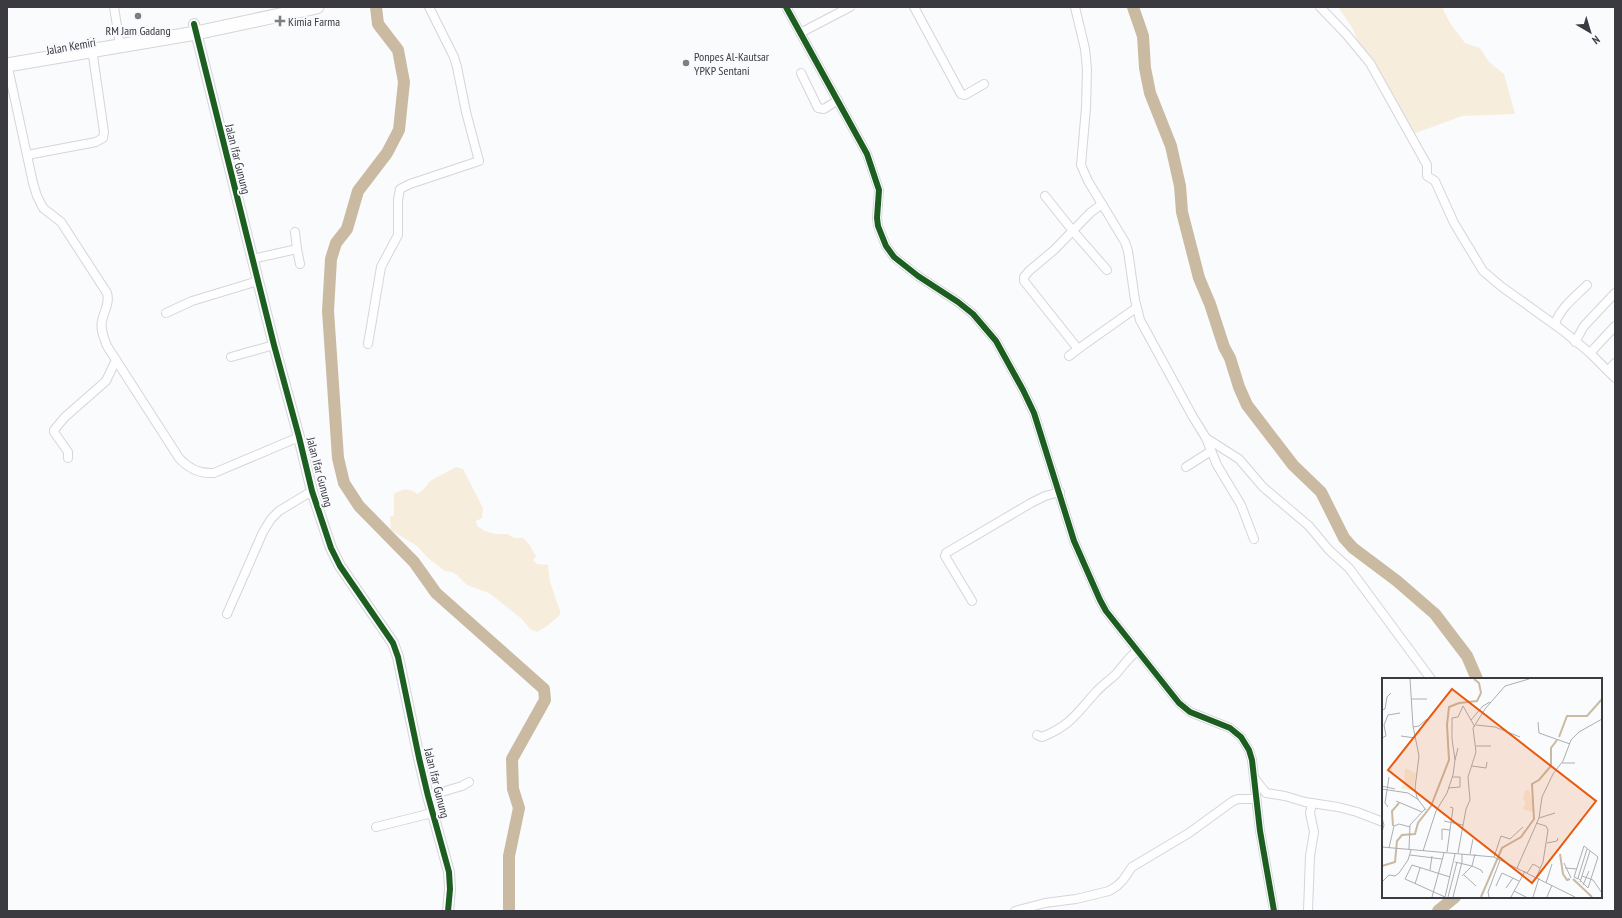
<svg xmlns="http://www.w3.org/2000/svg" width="1622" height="918" font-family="'PT Sans Narrow',sans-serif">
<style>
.green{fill:#f7eddd}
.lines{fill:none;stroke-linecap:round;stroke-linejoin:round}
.river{stroke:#cabaa2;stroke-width:12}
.minor-casing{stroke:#d5d5da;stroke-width:10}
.tertiary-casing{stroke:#d5d5da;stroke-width:12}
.trunk-casing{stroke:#d5d5da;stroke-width:15}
.minor{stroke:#fefeff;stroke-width:8}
.tertiary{stroke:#fefeff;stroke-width:10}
.trunk{stroke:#fefeff;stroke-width:13}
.cycleway-casing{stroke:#f9fafd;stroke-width:8}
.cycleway{stroke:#1b5e20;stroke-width:6}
.poi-dot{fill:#7d7e82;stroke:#f9fafd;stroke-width:1.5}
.labels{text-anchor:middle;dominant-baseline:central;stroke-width:4;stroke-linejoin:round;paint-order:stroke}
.poi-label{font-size:12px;fill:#3a3a40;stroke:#f9fafd;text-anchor:start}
.street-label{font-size:12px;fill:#3a3a40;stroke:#f9fafd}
.inset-river{fill:none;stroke:#cabaa2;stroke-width:2}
.inset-road{fill:none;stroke:#adaeb1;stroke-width:1}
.view{fill:#e8590c;fill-opacity:0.15;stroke:#e8590c;stroke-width:2}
.inset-edge{fill:none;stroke:#3a3a40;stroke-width:2}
</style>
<rect width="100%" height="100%" fill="#fafbfc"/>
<!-- green -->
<g class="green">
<path d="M1338,7H1442L1450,23L1465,43L1480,48L1489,62L1504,74L1515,114L1462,116L1413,134L1387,88L1358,42L1353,29Z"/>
<path d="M456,467L463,469L483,508L482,518L476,521L477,526L485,531L495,534H507L514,538H523L529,544L536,556L533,560L537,564L548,565L550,582L560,611V615L547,626L537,632L530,629L522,619L489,593L467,585L457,575L452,572L445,571L428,558L417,546L391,530L390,517L394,515V494C403,488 409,488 418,494L424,489L430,481Z"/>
</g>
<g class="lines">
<!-- river -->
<g class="river">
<path d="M376,7L378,24L398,50L404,82L399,130L387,153L358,191L347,229L336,243L331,259L328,311L338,458L344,483L359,506L414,562L436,593L544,689L545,700L512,759L513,789L519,808L509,856V911"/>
<path d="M1133,7L1143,36L1145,68L1150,93L1171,146L1180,186L1182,212L1199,278L1210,304L1224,347L1230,358L1239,387L1247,405L1293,465L1321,492L1344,538L1353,548L1397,581L1435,614L1467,656L1477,679"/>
<path d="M1438,911L1455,897"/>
</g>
<defs>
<g id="minor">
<path d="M114,7L120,45"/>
<path d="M786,7L867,154L879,190L877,218L878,226L886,246L894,257L918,276L958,302L973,314L996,341L1023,390L1034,413L1074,541L1100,600L1106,611L1179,703L1190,712L1230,728L1241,737L1249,750L1252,760L1260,831L1274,911"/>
<path d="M914,7L961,94L965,95L984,84"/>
<path d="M1075,7L1085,49L1087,69L1086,108L1081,165L1088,181L1125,242L1128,251L1135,300L1140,320L1193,417L1206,438L1239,459L1263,487L1309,526L1329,550L1349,568L1431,679"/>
<path d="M1320,7L1346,34L1370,63L1427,165V176L1435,181L1454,223L1483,271L1502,287L1562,330L1590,353L1615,378"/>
<path d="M800,33L850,7"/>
<path d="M7,63L33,183L37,196L43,208L61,222L107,293C110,303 104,311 102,321C100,329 104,338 107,346L179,458C188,468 200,474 214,473L299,437"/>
<path d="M801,73L818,108L824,109L838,100"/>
<path d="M27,155L96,142L103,138L104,132L91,42"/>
<path d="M1045,196L1073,231L1107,270"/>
<path d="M1102,204L1090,213L1054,250L1029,271L1024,277V281L1078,349L1136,308"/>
<path d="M297,249L300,264"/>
<path d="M252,259L297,249L295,232"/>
<path d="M166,313L192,301L258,281"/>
<path d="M1555,324C1560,308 1575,297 1587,285"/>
<path d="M1575,342L1584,326L1615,293"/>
<path d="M368,344L381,267L398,235V200L400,189L410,184L479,161L466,112L457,67L454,57L429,7"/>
<path d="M1590,353L1615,326"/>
<path d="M1069,356L1078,349"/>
<path d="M231,357L274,345"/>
<path d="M1608,371L1615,363"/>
<path d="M1206,438L1217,465L1241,505L1254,539"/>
<path d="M68,458V452L54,432V430L65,417L106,381L116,360"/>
<path d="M1186,467L1211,451"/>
<path d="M972,601L945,556L946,553L1031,503L1045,496L1060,492"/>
<path d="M227,614L263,532L271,519L279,511L312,491"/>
<path d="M1037,735L1042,737C1070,726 1077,713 1096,692C1102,685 1110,680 1116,674C1123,666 1128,658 1137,651"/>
<path d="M1255,779L1266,793L1285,796L1305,802L1338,807L1357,812L1383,822"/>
<path d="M428,796L462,786L469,782"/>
<path d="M376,827L432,813"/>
<path d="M1015,911L1045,903L1076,899L1109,891L1117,886L1123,880L1132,867L1189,833L1233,801L1238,799H1256"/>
<path d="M1308,911L1310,856L1314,832L1310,813L1312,803"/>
</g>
<path id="tertiary" d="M194,24L274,345L299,437L312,491L331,548L340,566L393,643L398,657L419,758L428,796L449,872L450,889L448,911"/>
<path id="trunk" d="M7,65L196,33L317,7"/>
</defs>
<!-- minor casing -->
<use href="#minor" class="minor-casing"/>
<!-- tertiary casing -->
<use href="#tertiary" class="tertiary-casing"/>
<!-- trunk casing -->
<use href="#trunk" class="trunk-casing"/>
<!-- minor -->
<use href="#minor" class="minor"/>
<!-- tertiary -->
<use href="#tertiary" class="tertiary"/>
<!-- trunk -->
<use href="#trunk" class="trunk"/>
<defs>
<g id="cycleway">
<path d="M786,7L867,154L879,190L877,218L878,226L886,246L894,257L918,276L958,302L973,314L996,341L1023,390L1034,413L1074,541L1100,600L1106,611L1179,703L1190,712L1230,728L1241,737L1249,750L1252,760L1260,831L1274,911"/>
<path d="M194,24L274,345L299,437L312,491L331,548L340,566L393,643L398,657L419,758L428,796L449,872L450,889L448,911"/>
</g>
</defs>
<!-- cycleway casing -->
<use href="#cycleway" class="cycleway-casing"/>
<!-- cycleway -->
<use href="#cycleway" class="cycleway"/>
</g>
<!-- markers -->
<g class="poi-dot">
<circle cx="138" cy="16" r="4"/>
<path d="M278 15h4v4h4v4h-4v4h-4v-4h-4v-4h4z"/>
<circle cx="686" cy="63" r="4"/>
</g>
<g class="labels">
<!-- poi labels -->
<g class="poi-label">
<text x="288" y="21">Kimia Farma</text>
<text x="138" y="30" text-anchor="middle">RM Jam Gadang</text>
<text x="694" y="56">Ponpes Al-Kautsar<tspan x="694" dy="14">YPKP Sentani</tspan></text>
</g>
<!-- street labels -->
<g class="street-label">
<text transform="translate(71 46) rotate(-10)">Jalan Kemiri</text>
<text transform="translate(238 159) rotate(76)">Jalan Ifar Gunung</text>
<text transform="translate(320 472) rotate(75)">Jalan Ifar Gunung</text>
<text transform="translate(437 783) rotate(76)">Jalan Ifar Gunung</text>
</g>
</g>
<!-- overview -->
<g transform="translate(1382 678)">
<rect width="220" height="220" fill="#fafbfc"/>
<path d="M23,90L34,95L31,113L18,110L22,106ZM143,112H147L150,123L152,131L149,134L141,131L144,125L141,121Z" fill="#f7eddd"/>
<path class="inset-river" d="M177,59L185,38H205L220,21M11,148L10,133L17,125M178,176L181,196L185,202L188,201M0,188L13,184L15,163L20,157L33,156L36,145L49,128L67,82L65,47L67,29L77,25L95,23L99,15L97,5L92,1M191,201L210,219M99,219L120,170L139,159L152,141L150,106L157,102L169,88V70L175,62"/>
<path class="inset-road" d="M28,1L31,48L37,78L33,110L35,120L44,132M29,21H45M81,28L93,49M0,32L3,31L5,19L9,15M89,42L101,28L108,24M156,44L157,55L188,66M94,47L113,49L138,59M31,49L37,48L45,41M19,58L33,60M0,60L4,58L2,47L6,37L18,35M94,68H109M73,82L76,70M180,85H193M90,88L104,90L105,84M0,108L13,111M66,110L78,109V99H70M0,111L26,115L37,122M14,123L40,134M6,129L3,125L7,99M0,140L2,147L0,154M157,140L173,135M62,143L81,147M60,162V151L68,152M165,165L175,163L176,160M0,169L112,179L193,219M7,170L12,148L17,146L28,149M27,171L28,147L43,131M41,173L54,133L65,115L71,97L73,82L70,61V40L76,39L81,28M65,174L71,130L68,129M76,175L84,131L88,122L86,99L94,74L91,50L103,31L123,8L147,1M88,176L91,161M28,177L60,181M112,179L119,158L128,161L141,149M73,184L90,188M182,185L189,200M30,187L23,201L63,219M30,187L68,199M90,188L99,192L101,195M135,190L157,140L160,119L171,96L181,83L189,62L197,54L220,41M183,190L195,191M48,192L50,178M145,195L151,186L158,190M82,197L94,208M80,198L90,188L93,176M200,198L211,202L220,215M154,200L161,184L166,152L164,148L154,145M196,201L192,199L202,168L216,179L206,210L196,200L205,171M0,204L7,197L13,198L17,195L26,182L29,172M198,204L208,173M164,205L170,186M33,206L38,190M201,207L207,193M114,208L120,195L137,203M124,210L131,200M132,213L144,219M50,219L62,175M63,219L73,176M66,219L75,184M71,219L80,184V176M107,219L106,214L118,182M129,219L143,193M151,219L157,200M165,219L170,207"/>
<path class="view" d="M70,11L214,123L150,205L6,92Z"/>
<rect width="220" height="220" class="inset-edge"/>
</g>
<!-- border -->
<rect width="1622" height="918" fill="none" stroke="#3a3a40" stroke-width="16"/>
<!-- north arrow -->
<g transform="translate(1590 32) rotate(142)" stroke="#f9fafd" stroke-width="3" paint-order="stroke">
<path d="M0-3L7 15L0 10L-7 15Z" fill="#3a3a40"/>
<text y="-6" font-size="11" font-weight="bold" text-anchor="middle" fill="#3a3a40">N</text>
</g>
</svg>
